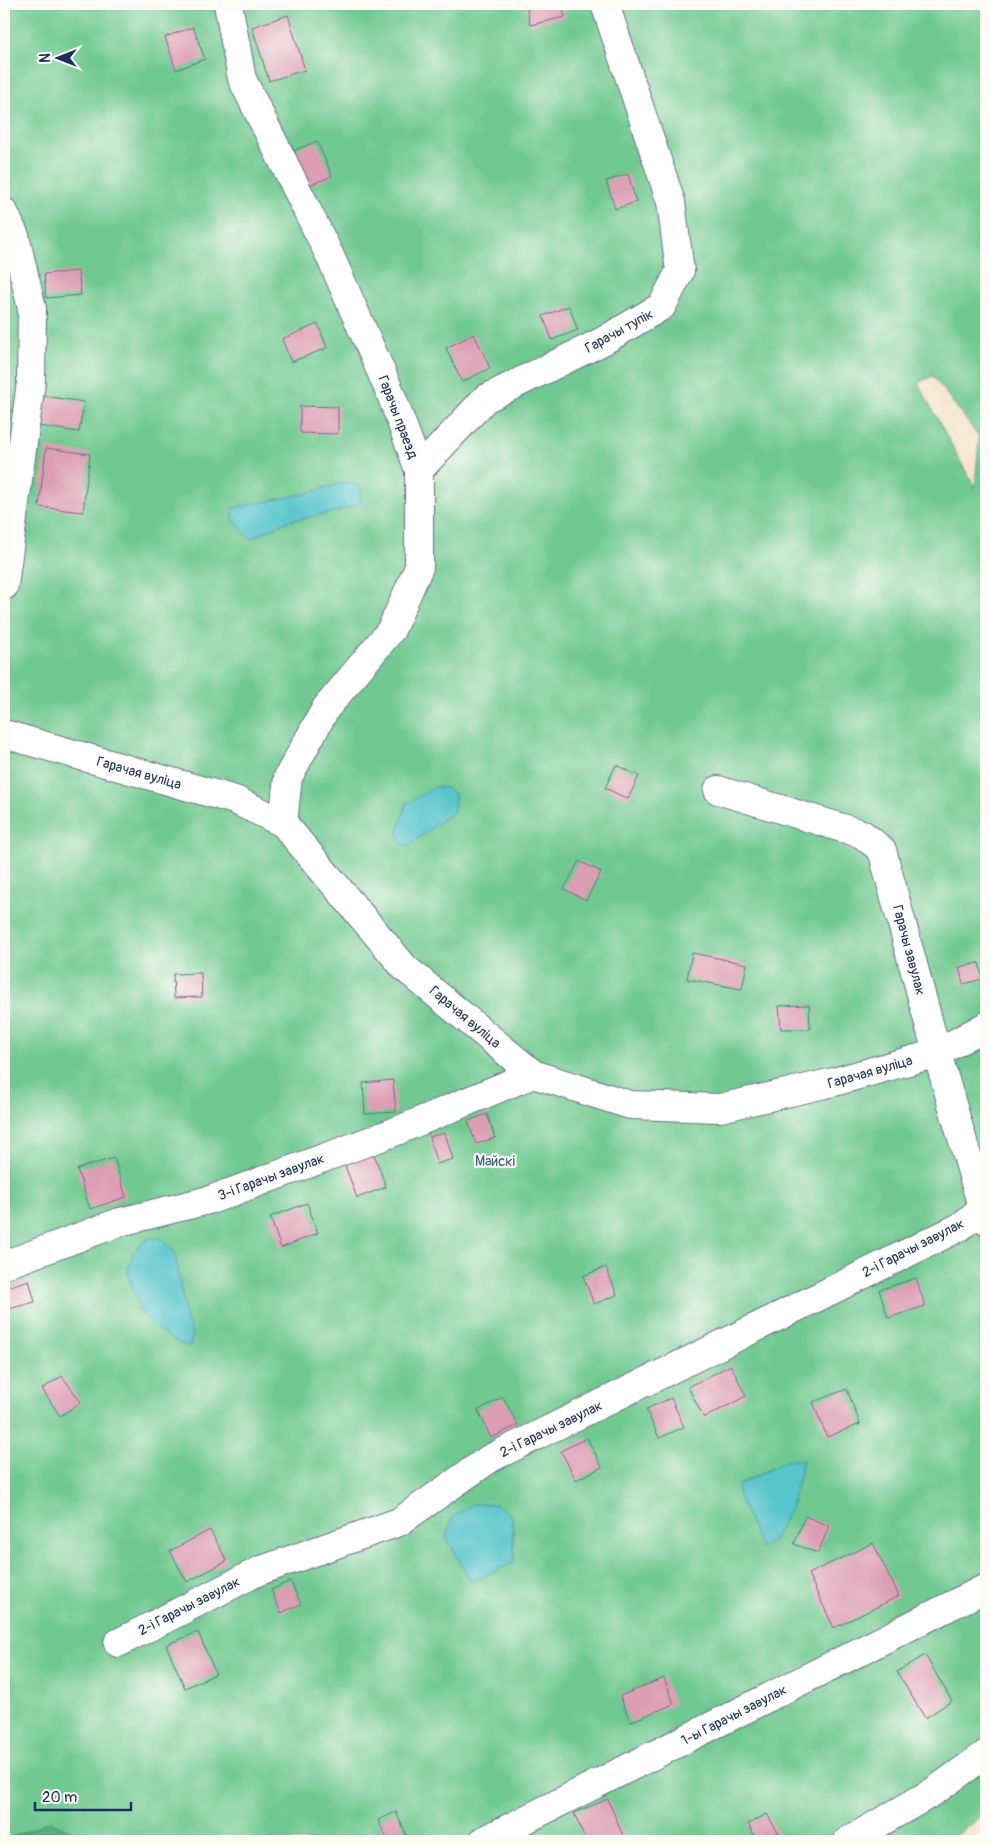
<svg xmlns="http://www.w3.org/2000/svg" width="990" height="1845" font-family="Pangolin,sans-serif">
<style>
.green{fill:#6fc990;stroke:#457c77;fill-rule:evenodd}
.forest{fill:#5bad7a;stroke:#3b6e6c}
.water{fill:#57c5cc;stroke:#397a95}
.building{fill:#dd9eb4}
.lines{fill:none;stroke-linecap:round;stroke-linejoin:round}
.minor-casing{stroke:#676e84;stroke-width:30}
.minor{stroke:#fff;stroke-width:28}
.labels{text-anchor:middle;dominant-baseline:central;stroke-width:4.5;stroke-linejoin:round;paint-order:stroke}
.street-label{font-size:14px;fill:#1b2f5e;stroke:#fdfcf7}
.park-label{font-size:14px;fill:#345d6d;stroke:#fdfcf7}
</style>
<rect width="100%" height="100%" fill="#fdfcf7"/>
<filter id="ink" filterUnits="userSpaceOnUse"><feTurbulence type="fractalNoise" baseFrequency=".02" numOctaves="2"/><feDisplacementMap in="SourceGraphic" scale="10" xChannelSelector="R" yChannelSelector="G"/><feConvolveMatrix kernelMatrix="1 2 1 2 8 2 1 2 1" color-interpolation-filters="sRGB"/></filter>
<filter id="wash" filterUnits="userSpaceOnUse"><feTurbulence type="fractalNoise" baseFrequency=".0096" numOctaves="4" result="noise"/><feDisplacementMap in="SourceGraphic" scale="20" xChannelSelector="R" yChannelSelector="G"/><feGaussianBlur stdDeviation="1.12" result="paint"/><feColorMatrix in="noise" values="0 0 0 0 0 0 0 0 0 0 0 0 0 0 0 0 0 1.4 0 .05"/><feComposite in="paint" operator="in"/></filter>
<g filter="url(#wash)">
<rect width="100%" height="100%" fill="#f5e4cc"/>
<!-- green -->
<path class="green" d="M4,4H986V506L984,505L986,509V1813L949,1841H4ZM933,376L979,437L975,488L918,383Z"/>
<!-- forest -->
<path class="forest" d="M49,1821L93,1841H9L11,1838Z"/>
<!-- water -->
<g class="water">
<path d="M346,482L361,487V503L335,512L288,521L250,539L233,520V508L304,494Z"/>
<path d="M435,787L446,788L455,795L454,811L407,847L400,841L398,831L406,804Z"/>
<path d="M149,1238H162L175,1253L186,1319L193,1335L190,1346L178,1343L160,1331L140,1311L128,1273L133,1252Z"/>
<path d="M788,1460H803L791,1507L772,1542L761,1548L738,1495V1485Z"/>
<path d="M472,1504H497L512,1517L515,1562L471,1582L446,1536L453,1517Z"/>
</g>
<g id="blocks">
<!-- building -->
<g class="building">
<path d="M526,4H562L565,17L530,25Z"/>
<path d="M288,15L305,70L269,81L252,27Z"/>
<path d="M193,27L205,59L176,70L165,37Z"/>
<path d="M317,141L332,176L308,186L293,151Z"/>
<path d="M628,174L636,202L615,209L606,181Z"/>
<path d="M78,271L81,295L46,298L44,274Z"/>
<path d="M569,306L578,330L552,340L543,316Z"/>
<path d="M318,324L327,348L291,362L282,339Z"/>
<path d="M474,334L490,368L462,382L446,348Z"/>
<path d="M43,396L84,402L79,432L39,426Z"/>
<path d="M300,406L338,407V434L300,433Z"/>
<path d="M46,448L90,454L83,512L39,507Z"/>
<path d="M616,765L639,776L628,799L605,788Z"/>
<path d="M579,861L601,872L586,900L564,889Z"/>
<path d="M692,953L747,964L742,989L687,979Z"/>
<path d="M979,963L983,979L963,984L959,967Z"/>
<path d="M201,973L202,997L174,998L173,974Z"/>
<path d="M809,1005L810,1029H781L779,1006Z"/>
<path d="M393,1080L396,1112L365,1114L363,1083Z"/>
<path d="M487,1114L495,1138L476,1144L468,1121Z"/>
<path d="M445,1133L453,1159L437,1164L429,1137Z"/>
<path d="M374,1154L386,1187L357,1198L345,1165Z"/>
<path d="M114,1158L126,1197L90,1209L77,1169Z"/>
<path d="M307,1203L318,1233L281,1248L270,1217Z"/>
<path d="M606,1267L617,1295L594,1304L583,1276Z"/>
<path d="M916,1278L925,1306L888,1318L879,1290Z"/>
<path d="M29,1280L35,1302L9,1309L4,1288Z"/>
<path d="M731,1365L746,1396L704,1418L688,1387Z"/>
<path d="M62,1376L81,1402L60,1416L42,1389Z"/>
<path d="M847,1389L860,1424L827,1437L813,1402Z"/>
<path d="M503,1397L518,1425L491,1438L478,1410Z"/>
<path d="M671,1398L684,1427L659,1438L646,1409Z"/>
<path d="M587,1438L602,1467L576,1480L561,1451Z"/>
<path d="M805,1516L829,1526L818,1553L794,1544Z"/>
<path d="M210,1530L227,1561L187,1582L170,1551Z"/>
<path d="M873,1543L899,1596L834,1628L808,1574Z"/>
<path d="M290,1581L301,1604L281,1613L271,1590Z"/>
<path d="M198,1632L216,1674L185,1688L166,1645Z"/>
<path d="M925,1655L952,1701L925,1718L897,1672Z"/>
<path d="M664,1678L674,1704L630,1722L620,1696Z"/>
<path d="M608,1799L625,1841H586L574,1813Z"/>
<path d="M396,1812L408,1839L404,1841H388L378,1820Z"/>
<path d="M767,1814L783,1841H757L748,1824Z"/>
</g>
</g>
</g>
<g filter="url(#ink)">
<use href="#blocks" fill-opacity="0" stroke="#676e84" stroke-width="1"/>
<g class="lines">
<defs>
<g id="minor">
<path d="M228,4L242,79L330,256L390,392L419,470V567L391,630L326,708L288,777L283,823"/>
<path d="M4,212L15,236L32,309L31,382L4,586"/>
<path d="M419,470L485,399L603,341L662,306L680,271L671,202L605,4"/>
<path d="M4,734L235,800L283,823L405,968L533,1074L630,1105L720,1108L834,1082L937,1053L986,1026"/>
<path d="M718,790L862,834L882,850L937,1053L986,1220"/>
<path d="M4,1265L120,1222L213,1199L394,1132L533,1074"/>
<path d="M118,1643L259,1571L399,1522L489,1459L960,1227L982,1209"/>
<path d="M483,1841L986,1588"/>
<path d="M848,1841L933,1792L986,1754"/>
</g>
</defs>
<!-- minor casing -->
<use href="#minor" class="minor-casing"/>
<!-- minor -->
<use href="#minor" class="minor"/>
</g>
</g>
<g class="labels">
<!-- street labels -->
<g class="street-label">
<text transform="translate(619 331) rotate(-29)">Гарачы тупік</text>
<text transform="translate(398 417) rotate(69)">Гарачы праезд</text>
<text transform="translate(139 773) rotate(16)">Гарачая вуліца</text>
<text transform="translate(909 950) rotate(75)">Гарачы завулак</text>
<text transform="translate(465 1017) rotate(40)">Гарачая вуліца</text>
<text transform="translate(870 1072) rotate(-16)">Гарачая вуліца</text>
<text transform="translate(271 1177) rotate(-20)">3-і Гарачы завулак</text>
<text transform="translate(913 1248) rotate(-27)">2-і Гарачы завулак</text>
<text transform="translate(551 1429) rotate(-26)">2-і Гарачы завулак</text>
<text transform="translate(189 1606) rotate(-27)">2-і Гарачы завулак</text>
<text transform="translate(734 1715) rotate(-27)">1-ы Гарачы завулак</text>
</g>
<!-- park labels -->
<g class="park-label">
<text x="495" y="1161">Майскі</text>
</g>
</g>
<!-- margin -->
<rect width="990" height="1845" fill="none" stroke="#fdfcf7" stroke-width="20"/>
<!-- north arrow -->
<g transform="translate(58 58) rotate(270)" stroke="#fdfcf7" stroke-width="4" paint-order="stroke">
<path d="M0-4L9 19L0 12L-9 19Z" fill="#1b2f5e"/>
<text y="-8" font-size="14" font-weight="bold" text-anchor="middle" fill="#1b2f5e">N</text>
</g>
<!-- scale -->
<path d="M35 1802v8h96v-8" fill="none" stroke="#1b2f5e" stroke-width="2.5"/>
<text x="42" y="1802" font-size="15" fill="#1b2f5e" stroke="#fdfcf7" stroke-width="4" paint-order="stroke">20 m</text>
</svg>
